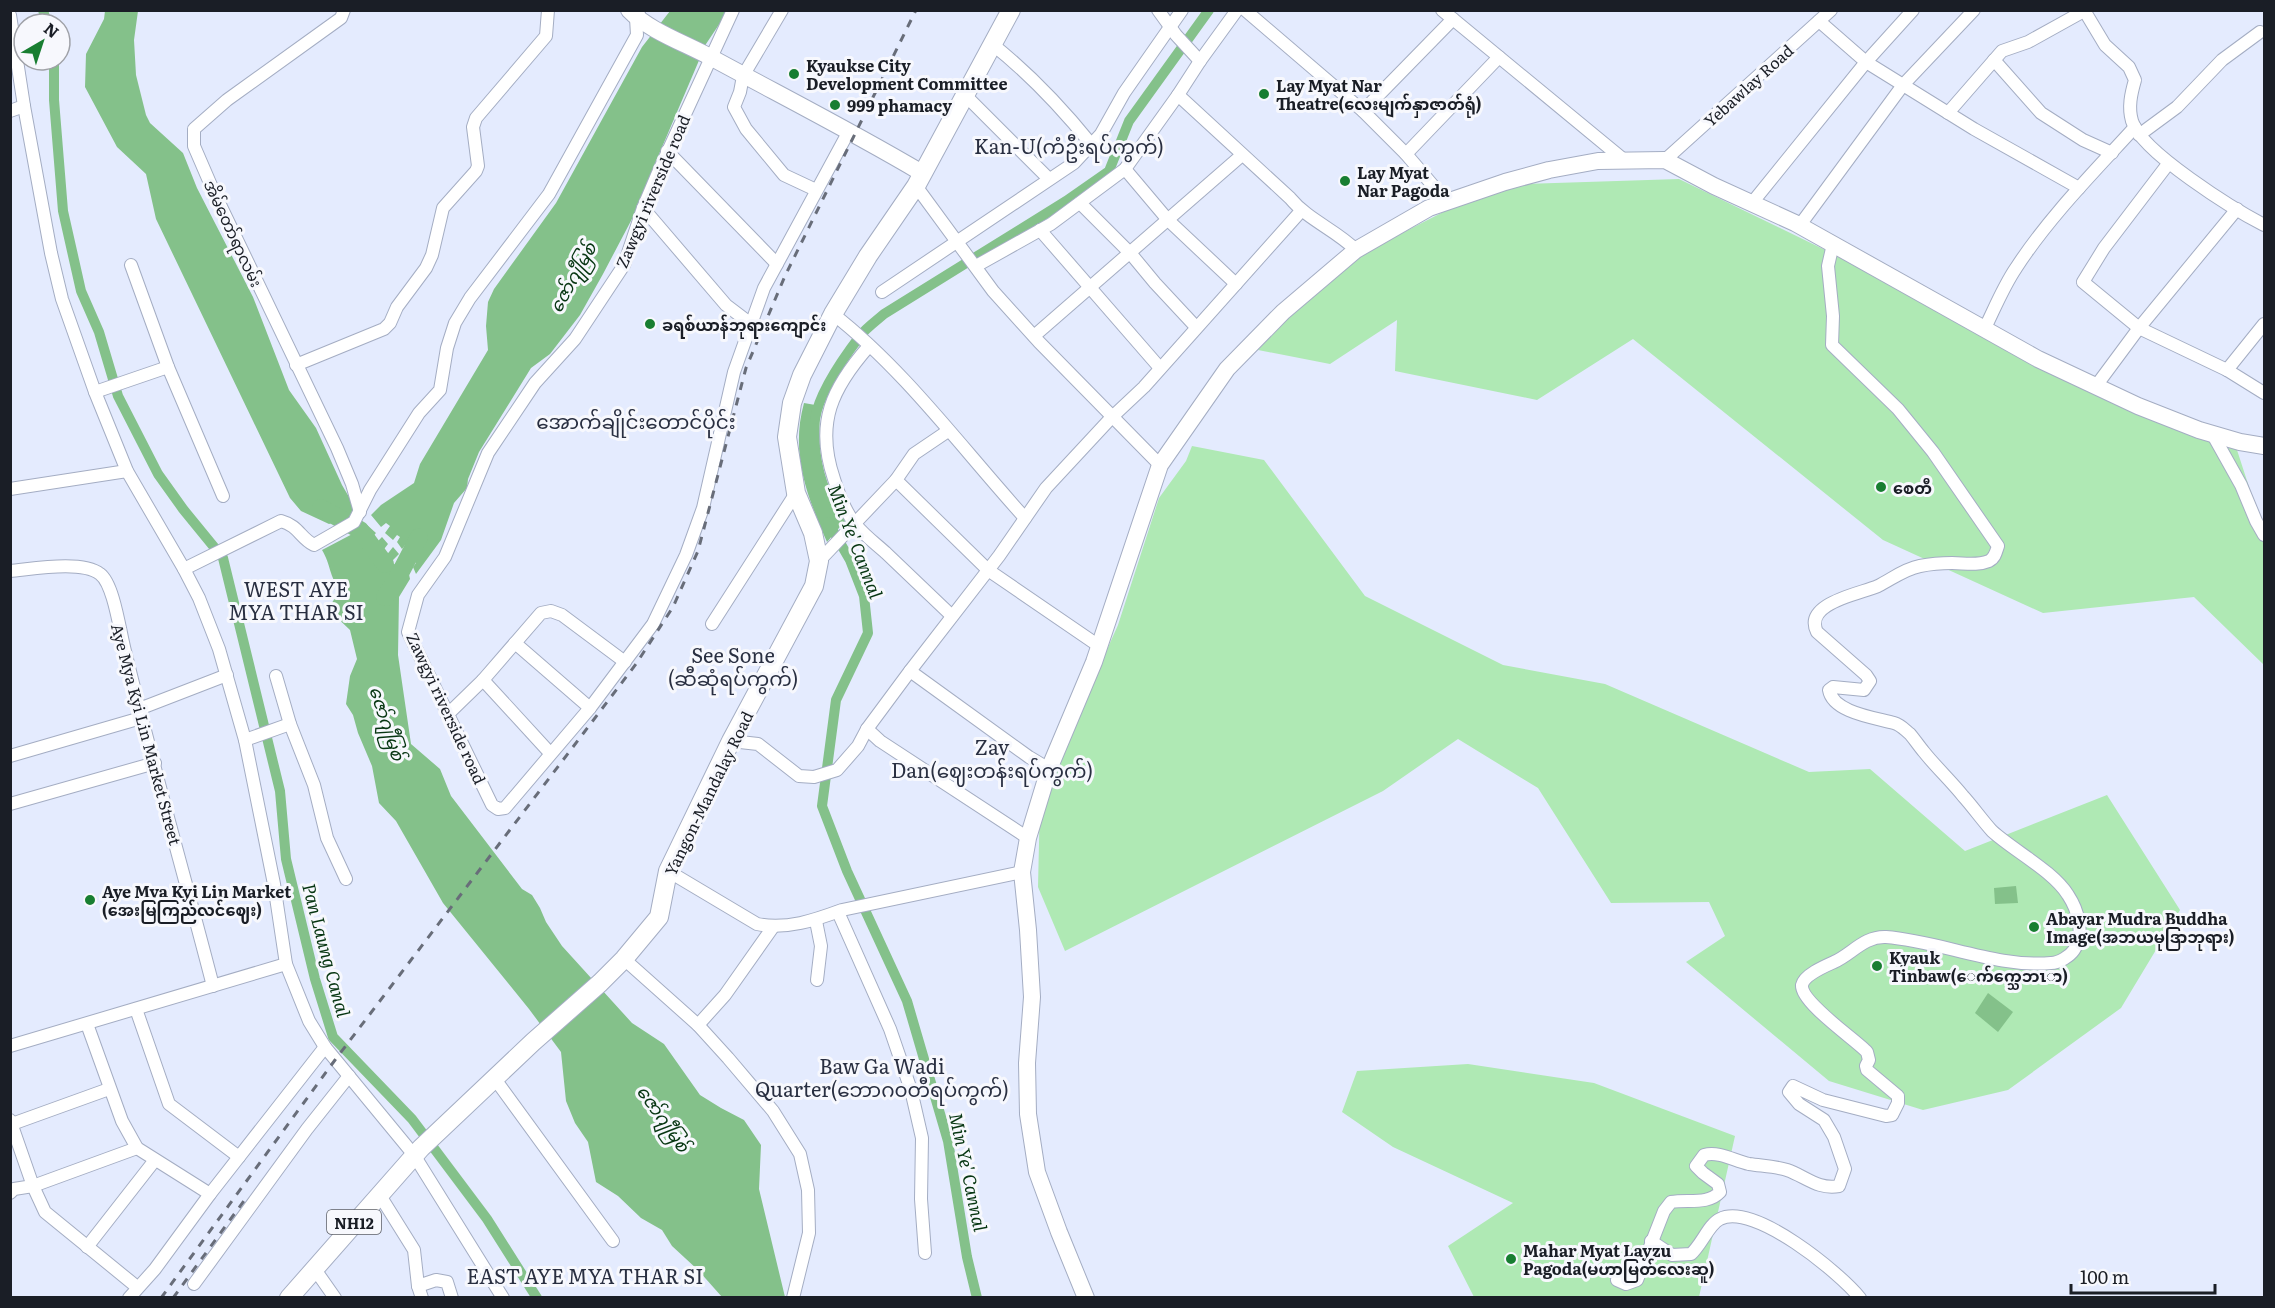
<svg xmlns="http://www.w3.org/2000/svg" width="2275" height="1308" font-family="Literata,'Noto Sans Myanmar',serif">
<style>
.green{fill:#afe9b4}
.water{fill:#84c18a}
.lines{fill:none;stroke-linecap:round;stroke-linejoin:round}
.canal{stroke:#84c18a;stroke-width:10}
.river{stroke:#84c18a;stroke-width:18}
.minor-casing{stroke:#a4adc3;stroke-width:14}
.major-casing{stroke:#a4adc3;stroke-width:18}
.highway-casing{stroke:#a4adc3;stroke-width:20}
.minor{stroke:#fff;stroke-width:12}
.major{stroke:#fff;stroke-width:16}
.highway{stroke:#fff;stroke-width:18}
.rail{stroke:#686d79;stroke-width:3;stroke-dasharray:8 8;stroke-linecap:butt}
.poi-dot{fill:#187e31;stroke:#f7f8fd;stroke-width:2}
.labels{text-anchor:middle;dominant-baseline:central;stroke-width:6;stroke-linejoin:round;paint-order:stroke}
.shield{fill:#f7f8fd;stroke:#5c5f66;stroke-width:1.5}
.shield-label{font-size:15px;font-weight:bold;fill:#1a1e26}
.poi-label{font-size:16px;font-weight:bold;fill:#1a1e26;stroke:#f7f8fd;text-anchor:start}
.street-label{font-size:16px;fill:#1a1e26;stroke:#f7f8fd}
.water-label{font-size:18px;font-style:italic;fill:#073612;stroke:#f7f8fd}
.quarter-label{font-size:20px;fill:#292f41;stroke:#f7f8fd}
</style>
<rect width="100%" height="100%" fill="#e4ebfe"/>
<!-- green -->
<g class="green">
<path d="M1679,179L2237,450L2264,533V665L2194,597L2043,613L1883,540L1633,339L1537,400L1395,371L1397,320L1330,364L1258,350L1322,274L1496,185Z"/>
<path d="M1192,446L1264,460L1365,596L1503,665L1605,684L1809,772L1870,769L1965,851L2107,795L2180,910L2121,1008L2008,1090L1923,1110L1829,1081L1686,962L1725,936L1709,902L1611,903L1538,788L1458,739L1383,791L1065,951L1038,887L1040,799L1118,625L1159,498L1186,461Z"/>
<path d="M1468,1064L1594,1083L1735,1136L1699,1297H1474L1448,1246L1513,1203L1393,1147L1342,1112L1357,1071Z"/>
</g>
<!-- water -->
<g class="water">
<path d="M105,11H138L134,40L136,75L146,115L150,123L183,153L197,188L253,297L289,390L316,428L342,485L359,514L329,524L301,511L290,498L156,219L146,174L117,147L85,87L86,54L104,19Z"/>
<path d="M670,11H728L706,44L651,173L643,198L603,274L580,315L550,354L531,368L479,452L468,479L467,488L454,503L441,540L416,574L413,567L416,563L413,559L411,562L407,554L410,550L406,544L402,549L397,542L400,537L397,535L393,540L385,533L390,526L386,523L381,527L371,515L381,505L414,483L420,464L488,350L486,326L488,302L494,289L556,203L642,47Z"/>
<path d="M804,403L821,406C816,453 823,480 845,521L827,542C807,496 790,454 804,403Z"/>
<path d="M366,524L376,533L368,542L373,546L382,537L388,544L381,553L385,557L393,547L399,554L390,563L392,566L403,558L406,565L397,573L400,579L408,570L410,579L399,597L398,655L411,744L440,769L451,796L522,889L532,895L540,908L546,922L562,946L632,1023L664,1044L700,1095L721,1108L744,1120L761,1145L759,1189L785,1297H722L698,1270L672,1246L662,1230L641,1218L618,1196L596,1182L588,1142L575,1123L566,1101L561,1052L529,1009L443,903L396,821L379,803L372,766L358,733L353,715L346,704L350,676L357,659L350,630L328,609L340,590C329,576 331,565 322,550L360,530Z"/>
<path d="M2016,886L2018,903L1995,904L1994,888Z"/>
<path d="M1988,993L2013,1012L1998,1032L1975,1013Z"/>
</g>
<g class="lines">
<!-- canal -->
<g class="canal">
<path d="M43,10L47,24"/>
<path d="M54,60V100L63,211L81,291L99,332L118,396L158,474L183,509L223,558L280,791L286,859L315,979L333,1037L412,1119L487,1219L537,1298"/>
<path d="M815,419C819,393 844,357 860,336C866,328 876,321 884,314L1066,201L1109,171L1129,121L1209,10"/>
<path d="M828,522L850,560L864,596L868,633L836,700L822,806L847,871L907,1001L948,1141L967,1257L977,1298"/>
</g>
<!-- river -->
<g class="river">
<path d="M321,508L360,530L385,564"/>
<path d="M385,597L397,579L419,537"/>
</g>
<defs>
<g id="minor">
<path d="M344,10L341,18L227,100L194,129V146L213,190L337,448L352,484L360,512"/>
<path d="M733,10L657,175L643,208L624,265L575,339L535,383L488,453L445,557L418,595L408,632L492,805L498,809L505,808L590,708L653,624L686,555L703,508L734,372L764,288L849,131"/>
<path d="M782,10L743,76L740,92L734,107L746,129L784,175L816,190"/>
<path d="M1158,10L1176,35L1200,61"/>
<path d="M1237,10L1200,61L1178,95L1290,198C1308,220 1336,230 1356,250"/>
<path d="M1245,10L1363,111L1406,154L1447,202"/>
<path d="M1442,10L1624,160"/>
<path d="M2084,10L2105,45L2129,67L2135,80C2131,94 2128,107 2132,121C2141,152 2235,210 2264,225"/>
<path d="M10,15L24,106L51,253L62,299L95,392L127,471L184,569L199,598L219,649L245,740L274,884L286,964L309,1021L325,1047L414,1155L503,1298"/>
<path d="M1819,21L1866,62L1974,129L2079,188"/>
<path d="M992,44C1030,74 1061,107 1091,144"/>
<path d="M1994,60L2041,113L2083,140L2112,153"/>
<path d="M965,95L1048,178"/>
<path d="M10,111L24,106"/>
<path d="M1363,111L1453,19"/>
<path d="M1948,113L2002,51L2028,42L2084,11"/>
<path d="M2139,135L2177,107L2222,60L2260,32"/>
<path d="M667,151L777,264"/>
<path d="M1406,154L1499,57"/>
<path d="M1665,160L1831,10"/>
<path d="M2168,164L2104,248L2083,282L2139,328L2227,370L2264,393"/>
<path d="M1125,169L1168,220L1236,284"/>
<path d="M916,186L993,291L1039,342L1160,465"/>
<path d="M1080,203L1131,254L1155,283L1196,327"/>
<path d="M1752,203L1866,62L1913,10"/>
<path d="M643,208L726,305L751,324"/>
<path d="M1800,225L1903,85L1974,10"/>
<path d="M1040,230L1160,368"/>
<path d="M131,265L168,367L223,496"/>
<path d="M976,266L1051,224L1125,169L1178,95"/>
<path d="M882,292L1074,163L1101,134L1124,93L1182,10"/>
<path d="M833,314C905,370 964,451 1025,518"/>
<path d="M1984,330C1994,310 2003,287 2016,268C2049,217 2094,172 2135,127"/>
<path d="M1034,336L1242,155"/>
<path d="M869,346C832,388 815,423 834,479C839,495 845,512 856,525C864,535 876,544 886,553C908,574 930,595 952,616"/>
<path d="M296,365L384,329L390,323L397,307L426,268L432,255L443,208L476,171L478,166L473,127L476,118L546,36L548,10"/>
<path d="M2227,370L2264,324"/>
<path d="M2096,386L2139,328L2237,209"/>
<path d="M95,392L168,367"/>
<path d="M2213,435L2241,485L2256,521L2264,535"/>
<path d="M896,480L988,570L1099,646"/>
<path d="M10,489L127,471"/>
<path d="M819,561L896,480L914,454L948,431"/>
<path d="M184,569L281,521C299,526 300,538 314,545L354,522L370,490L419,413L440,390L447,348L455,323L470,298L549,194L637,35L636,18L639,14"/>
<path d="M10,571C33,569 82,560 100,574C114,584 120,633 125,651C152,763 184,874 213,986"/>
<path d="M712,624L796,493"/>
<path d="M515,643L590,708"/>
<path d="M910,671L1029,757L1049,769"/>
<path d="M276,676L290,724L314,785L327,838L346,879"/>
<path d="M139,709L227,675"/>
<path d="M447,715L483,680"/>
<path d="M867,729L880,741L1028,838"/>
<path d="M245,740L290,724"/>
<path d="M731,741L758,744L799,776L814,777L837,770L858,746L867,729L910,671L999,556L1046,488L1111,418L1144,387L1301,211"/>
<path d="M550,753L483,680L541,613L551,611L562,615L625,662"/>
<path d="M10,756L141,718"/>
<path d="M10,804L155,763"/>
<path d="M668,871L757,924C787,930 815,920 842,910L1022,872"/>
<path d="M838,912L890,1029L911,1090L922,1138L921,1199L925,1253"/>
<path d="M816,921L821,946L817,980"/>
<path d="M624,959L698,1025L728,1058L773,1111L800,1154L808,1190L809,1233L793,1298"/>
<path d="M136,1009L169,1104L239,1157"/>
<path d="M87,1024L122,1121L137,1148L210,1194"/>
<path d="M698,1025L725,995L773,927"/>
<path d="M10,1046L286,964"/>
<path d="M495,1079L613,1241"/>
<path d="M10,1120L33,1186L45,1212L137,1287"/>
<path d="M12,1124L109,1089"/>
<path d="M10,1193L14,1189L33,1186L137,1148"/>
<path d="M379,1194L414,1250L418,1286L422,1298"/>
<path d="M1651,1241L1672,1255L1691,1254C1702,1244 1709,1224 1720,1219C1754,1202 1840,1273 1860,1298"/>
<path d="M87,1247L155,1160"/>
<path d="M314,1268L335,1298"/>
<path d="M1617,1280L1626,1284L1637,1280L1664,1211L1671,1202C1688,1199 1708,1205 1720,1192L1718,1184L1703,1173L1696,1166L1704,1155C1720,1151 1734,1161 1749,1164C1762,1166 1774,1166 1787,1170C1805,1176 1818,1190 1839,1186L1845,1169L1834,1137L1824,1120L1799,1104L1789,1092L1793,1086L1823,1100L1886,1116L1892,1115L1898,1103V1096L1867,1070L1866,1066L1869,1060L1867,1052C1856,1040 1800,1002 1802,985C1804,975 1825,966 1834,962C1852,954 1864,936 1886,937C1940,941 1997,968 2051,963C2059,963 2070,956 2074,950C2085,934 2078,910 2068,895C2053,871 2014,851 1992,831C1982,820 1973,807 1963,796C1951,781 1936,767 1924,752C1919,746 1915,740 1910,734C1905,730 1901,725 1894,723C1877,718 1833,713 1829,690L1833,687L1864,690L1870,681L1866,675L1817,632C1803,603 1860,594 1878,586C1892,579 1904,569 1920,566C1930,564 1942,563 1952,563C1964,563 1977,566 1989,561C1995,558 1996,552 1998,546L1933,452L1898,409L1832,345L1833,316L1828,266L1833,244"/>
<path d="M194,1284L307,1129L349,1076"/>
<path d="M418,1286L436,1280L447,1282L452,1298"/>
<path d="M129,1298L155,1269L210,1194L325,1047"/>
</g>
<g id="major">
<path d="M629,10C649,31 687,44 712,58C782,96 853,132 922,173"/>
<path d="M1086,1298L1059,1232L1037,1172L1028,1114L1027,1063L1032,997L1028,930L1022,872L1028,838L1049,769L1094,662L1160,465L1227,369L1283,312L1356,250L1429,208L1505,182L1549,170L1598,161L1665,160L1714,186L1795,223L2038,359L2138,406L2199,430L2240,442L2264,446"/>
</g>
<path id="highway" d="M289,1298L421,1148L533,1042L600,983L624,959L659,917L668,871L731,741L814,586L819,561L813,533L796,493L787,437L792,403L802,375L833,314L868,256L916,186L1011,10"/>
</defs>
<!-- minor casing -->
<use href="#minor" class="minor-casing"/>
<!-- major casing -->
<use href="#major" class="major-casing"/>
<!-- highway casing -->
<use href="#highway" class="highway-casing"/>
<!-- minor -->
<use href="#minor" class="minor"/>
<!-- major -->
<use href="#major" class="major"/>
<!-- highway -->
<use href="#highway" class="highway"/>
<!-- rail -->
<g class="rail">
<path d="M161,1298L335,1060L636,664L673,607L698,551L746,368L785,276L916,10"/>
<path d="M173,1298L246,1198"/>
</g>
</g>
<!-- markers -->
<g class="poi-dot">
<circle cx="794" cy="74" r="6"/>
<circle cx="1264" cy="94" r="6"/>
<circle cx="835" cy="105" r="6"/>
<circle cx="1345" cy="181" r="6"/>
<circle cx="650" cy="324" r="6"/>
<circle cx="1881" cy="487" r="6"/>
<circle cx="90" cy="900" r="6"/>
<circle cx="2034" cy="927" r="6"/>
<circle cx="1877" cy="966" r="6"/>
<circle cx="1511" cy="1259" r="6"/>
</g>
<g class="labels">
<!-- shield labels -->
<rect class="shield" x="327" y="1210" width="54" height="24" rx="4.5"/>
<g class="shield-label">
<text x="354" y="1222">NH12</text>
</g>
<!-- poi labels -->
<g class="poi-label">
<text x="806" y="65">Kyaukse City<tspan x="806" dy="18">Development Committee</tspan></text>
<text x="1276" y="85">Lay Myat Nar<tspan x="1276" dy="18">Theatre(လေးမျက်နှာဇာတ်ရုံ)</tspan></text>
<text x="847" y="105">999 phamacy</text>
<text x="1357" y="172">Lay Myat<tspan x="1357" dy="18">Nar Pagoda</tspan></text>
<text x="662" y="324">ခရစ်ယာန်ဘုရားကျောင်း</text>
<text x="1893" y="487">စေတီ</text>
<text x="102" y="891">Aye Mya Kyi Lin Market<tspan x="102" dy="18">(အေးမြကြည်လင်ဈေး)</tspan></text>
<text x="2046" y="918">Abayar Mudra Buddha<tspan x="2046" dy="18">Image(အဘယမုဒြာဘုရား)</tspan></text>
<text x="1889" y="957">Kyauk<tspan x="1889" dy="18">Tinbaw(ေက်က္သေဘၤာ)</tspan></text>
<text x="1523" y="1250">Mahar Myat Layzu<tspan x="1523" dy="18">Pagoda(မဟာမြတ်လေးဆူ)</tspan></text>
</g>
<!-- street labels -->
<g class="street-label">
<text transform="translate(1748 85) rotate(-42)">Yebawlay Road</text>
<text transform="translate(652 191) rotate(-67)">Zawgyi riverside road</text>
<text transform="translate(234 233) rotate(65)">အိမ်တော်ရာလမ်း</text>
<text transform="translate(447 708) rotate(65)">Zawgyi riverside road</text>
<text transform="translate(147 734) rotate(75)">Aye Mya Kyi Lin Market Street</text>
<text transform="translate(708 793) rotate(-64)">Yangon-Mandalay Road</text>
</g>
<!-- water labels -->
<g class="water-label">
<text transform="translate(572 277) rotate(-61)">ဇော်ဂျီမြစ်</text>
<text transform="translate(856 541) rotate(69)">Min Ye' Cannal</text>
<text transform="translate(388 723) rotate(72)">ဇော်ဂျီမြစ်</text>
<text transform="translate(327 950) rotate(75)">Pan Laung Canal</text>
<text transform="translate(664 1118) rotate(55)">ဇော်ဂျီမြစ်</text>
<text transform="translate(969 1172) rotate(78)">Min Ye' Cannal</text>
</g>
<!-- quarter labels -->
<g class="quarter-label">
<text x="1069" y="145">Kan-U(ကံဦးရပ်ကွက်)</text>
<text x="636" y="420">အောက်ချိုင်းတောင်ပိုင်း</text>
<text x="296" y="588">WEST AYE<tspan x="296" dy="23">MYA THAR SI</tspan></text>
<text x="733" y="654">See Sone<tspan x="733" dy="23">(ဆီဆုံရပ်ကွက်)</tspan></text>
<text x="992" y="746">Zay<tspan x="992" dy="23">Dan(ဈေးတန်းရပ်ကွက်)</tspan></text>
<text x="882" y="1065">Baw Ga Wadi<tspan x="882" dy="23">Quarter(ဘောဂ၀တီရပ်ကွက်)</tspan></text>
<text x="585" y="1275">EAST AYE MYA THAR SI</text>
</g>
</g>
<!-- border -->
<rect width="2275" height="1308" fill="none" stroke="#1a1e26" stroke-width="24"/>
<!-- north arrow -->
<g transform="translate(42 42) rotate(39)"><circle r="28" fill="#f7f8fd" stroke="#9fa1a7" stroke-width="1.5"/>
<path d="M0-4.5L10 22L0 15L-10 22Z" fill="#187e31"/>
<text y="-9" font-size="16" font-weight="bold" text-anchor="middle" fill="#1a1e26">N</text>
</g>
<!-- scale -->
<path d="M2071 1284v9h144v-9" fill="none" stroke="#1a1e26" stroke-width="3"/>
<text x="2080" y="1284" font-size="18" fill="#1a1e26" stroke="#f7f8fd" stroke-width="4.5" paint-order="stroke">100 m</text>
</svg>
